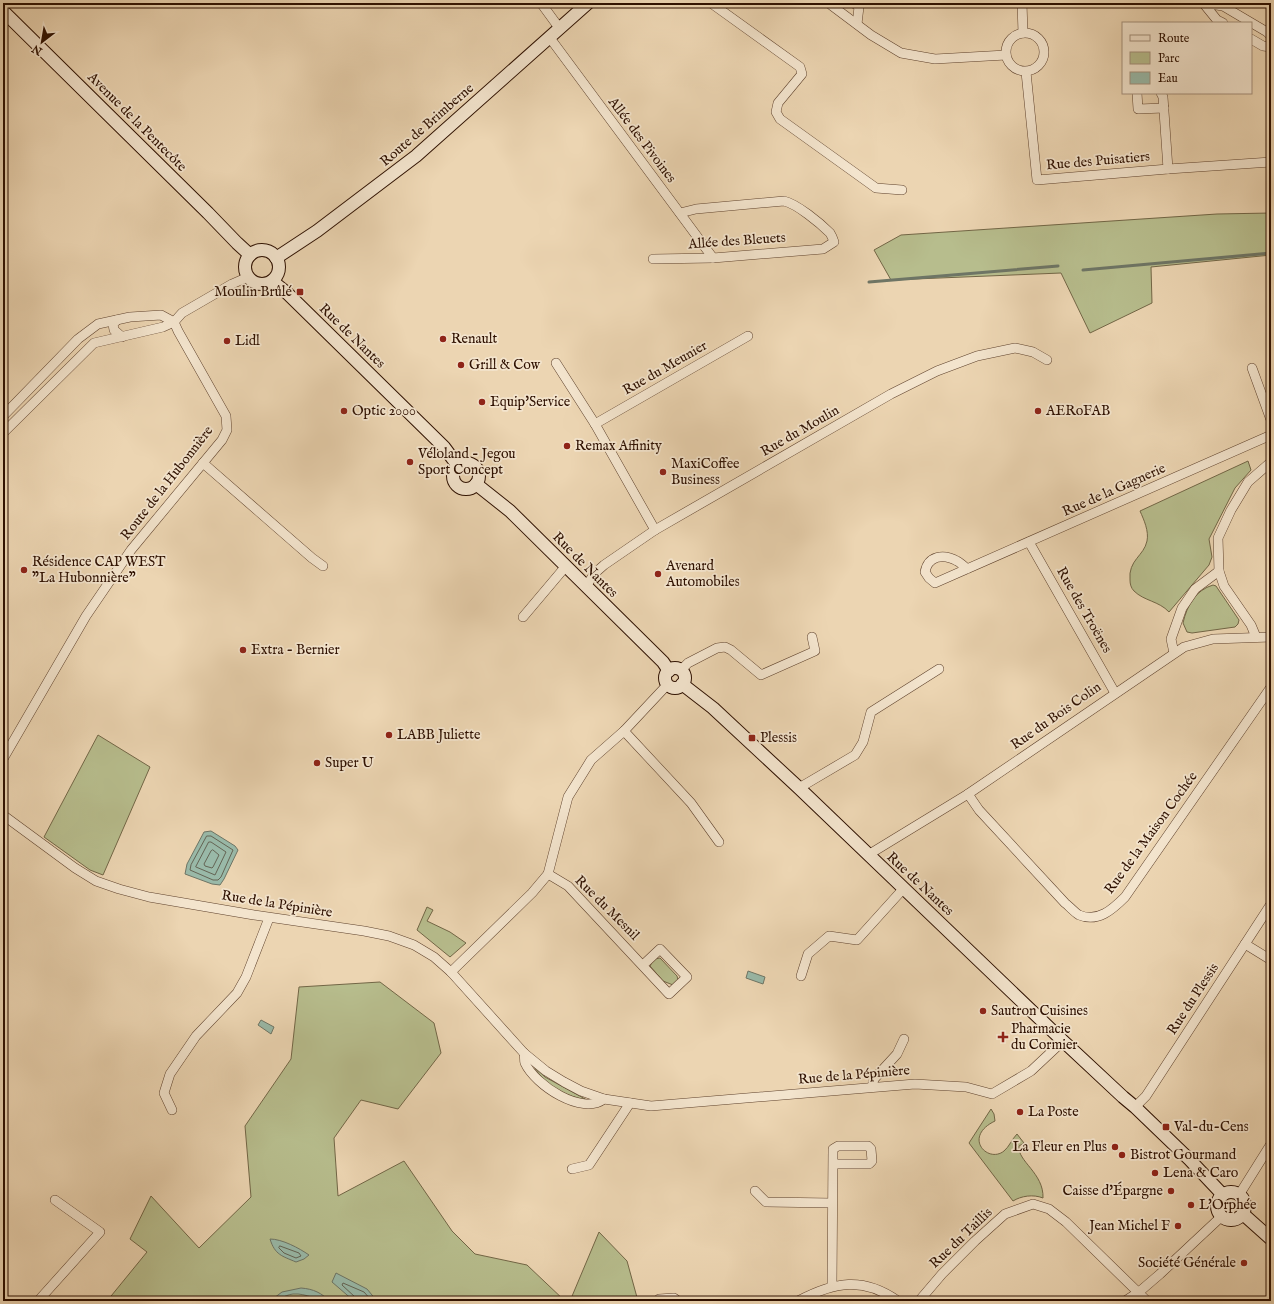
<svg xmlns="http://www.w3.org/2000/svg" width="1274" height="1304" font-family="'IM FELL English',serif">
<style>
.green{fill:#b7bd8d;stroke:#726646}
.water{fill:#99b9a8;stroke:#6e7565}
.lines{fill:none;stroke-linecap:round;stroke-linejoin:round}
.shore{stroke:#646454;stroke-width:1}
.stream{stroke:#6e7565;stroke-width:3}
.street-casing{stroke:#5e412c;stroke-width:10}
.secondary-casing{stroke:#2e1000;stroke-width:14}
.street{stroke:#f3e4cd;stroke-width:9}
.secondary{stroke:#f3e4cd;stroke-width:12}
.poi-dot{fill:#8f2418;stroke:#f3e4cd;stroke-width:1.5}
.labels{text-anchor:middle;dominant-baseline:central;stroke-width:3.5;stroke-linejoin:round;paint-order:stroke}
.street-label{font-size:14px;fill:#2e1000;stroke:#f3e4cd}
.poi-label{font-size:14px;fill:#2e1000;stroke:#f3e4cd;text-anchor:start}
</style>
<rect width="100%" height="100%" fill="#ecd5b2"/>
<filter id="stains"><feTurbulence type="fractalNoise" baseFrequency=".005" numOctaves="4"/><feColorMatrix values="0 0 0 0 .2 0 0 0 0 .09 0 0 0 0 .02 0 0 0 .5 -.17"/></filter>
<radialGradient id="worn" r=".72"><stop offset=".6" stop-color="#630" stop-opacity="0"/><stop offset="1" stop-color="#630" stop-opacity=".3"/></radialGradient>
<!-- green -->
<g class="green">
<path d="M1271,213V255L1151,267L1152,303L1090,333L1061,273L891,280L874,250L901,235L1217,214Z"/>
<path d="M1248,461L1251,470L1235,488L1209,539L1212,557L1209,565L1169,612C1159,601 1144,601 1134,591C1131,588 1130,584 1130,580C1128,560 1144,556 1147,541C1149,531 1144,520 1140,511Z"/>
<path d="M1213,585L1216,586L1239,620L1238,624L1235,627L1192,633L1187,632L1183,623C1187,605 1196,590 1213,585Z"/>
<path d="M98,735L150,767L103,875L90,870L44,837Z"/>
<path d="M427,907L433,910L427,921L450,932L466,943L450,957L417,930Z"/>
<path d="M660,958L677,976L678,980L673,985L663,981L650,966L654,959Z"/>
<path d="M380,982L434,1023L441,1053L398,1109L361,1100L334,1138L338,1196L404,1161L452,1231L475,1254L527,1265L565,1301H107L147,1252L130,1239L151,1196L199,1248L251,1197L245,1126L291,1059L299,987Z"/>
<path d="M534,1067L545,1077L587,1100C566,1097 546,1086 534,1067Z"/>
<path d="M991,1109L994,1114L995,1121C962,1137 988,1164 1004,1151C1009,1147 1012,1139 1017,1134L1024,1143L1019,1146C1017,1161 1044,1173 1043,1198C1033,1194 1021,1196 1013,1201L969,1143Z"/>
<path d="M599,1232L627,1261L638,1301H570Z"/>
</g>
<!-- water -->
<g class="water">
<path d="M211,831L235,846L238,850L224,879L220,885L212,884L185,874L187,864L204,832Z"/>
<path d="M748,971L765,977L763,984L746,978Z"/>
<path d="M261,1020L274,1027L271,1034L258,1025Z"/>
<path d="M270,1239C282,1239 299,1248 309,1255L304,1259L296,1262C282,1256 275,1255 270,1239Z"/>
<path d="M336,1273L367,1289L377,1301H354L332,1282Z"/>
<path d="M301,1288C314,1289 321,1293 330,1301C317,1301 307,1293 293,1294C284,1295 279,1301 270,1301L282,1292Z"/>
</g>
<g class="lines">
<!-- shore -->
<g class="shore">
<path d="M207,836H211L233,850L221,877L218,880H213L190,870L191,865Z"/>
<path d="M209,842H211L226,852L215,875L196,867Z"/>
<path d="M213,850L219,855L213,867L212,868L205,866L204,864L211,851Z"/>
<path d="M280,1246L299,1253L301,1256L296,1258L284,1253L279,1248Z"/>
<path d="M356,1301L355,1297L342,1285L343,1283L364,1292L372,1301"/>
</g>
<!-- stream -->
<g class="stream">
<path d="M1083,270L1271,253"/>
<path d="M869,282L1058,266"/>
</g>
<defs>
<g id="street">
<path d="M541,3L560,29"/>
<path d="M711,3L800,67L802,74L778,103L776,112L780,119L876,188L902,190"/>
<path d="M831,3V5L871,35L901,53L935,59L1006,55"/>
<path d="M854,3L859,7L857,24"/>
<path d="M1022,3L1023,33"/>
<path d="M1203,3L1223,6L1267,32L1271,36"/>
<path d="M1204,4L1217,20L1223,23"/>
<circle cx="1025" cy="52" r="19"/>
<path d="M550,38L713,258"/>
<path d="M1251,39L1263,46L1271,47"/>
<path d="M1026,72L1037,180L1168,169L1271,162"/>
<path d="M1137,93L1138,109L1164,108"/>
<path d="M1161,93L1163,97L1168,169"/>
<path d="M653,259L713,258L823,249L834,242C833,239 832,236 830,233C820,223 797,204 784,201L696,209L680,213"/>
<path d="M117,320L113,324L114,330L122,337"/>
<path d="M556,363L595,424"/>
<path d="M1252,368L1271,420"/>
<path d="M3,416L78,339L98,324L130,317L161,315L174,322"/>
<path d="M3,433L94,343L163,327L174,322L182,313L232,284L248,277"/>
<path d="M203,463L312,558L323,566"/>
<path d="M655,530L595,424L748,336"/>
<path d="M1029,542L1115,693"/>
<path d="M967,569C964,566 961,563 957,561C943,553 928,556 925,572L929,578L935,583L1271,435"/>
<path d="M586,586L595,573L604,565L655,530L891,394L937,371L977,356L1015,348L1033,352L1047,360"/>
<path d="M523,617L566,566"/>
<path d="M1256,637L1251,625L1224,586L1219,571L1218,538L1231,510L1248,482L1271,462"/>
<path d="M1174,653L1171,639L1182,608L1195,589L1219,571"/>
<path d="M681,670L688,663L717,648L725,647L731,650L761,675L815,651L812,637"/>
<path d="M624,731L691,803L719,842"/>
<path d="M3,759L86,616L131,550L222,440L227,430L226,416L178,331L174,322"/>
<path d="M799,788L855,755L863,742L871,712L939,669"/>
<path d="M968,794L979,810L1065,903C1069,906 1074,912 1079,915C1098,923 1113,909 1125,897L1271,687"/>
<path d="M3,815L75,868L96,881L119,889L149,897L254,915L364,931L389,936L414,945L434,957L451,972L524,1053L546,1071L564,1082L581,1091L604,1099L651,1106L915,1084L966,1087L992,1094L1031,1071L1063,1041"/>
<path d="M868,855L968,794L1184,647L1213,639L1271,637"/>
<path d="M548,874L568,886L669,994L687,977L660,949L643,965"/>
<path d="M1245,944L1271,960"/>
<path d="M451,972L532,893L548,874L568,797L591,760L624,731L668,684"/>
<path d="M801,976L808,954L829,936L857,940L904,888"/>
<path d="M524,1053C525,1056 524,1060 525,1063C535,1085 582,1116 604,1099"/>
<path d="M872,1087L874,1079L897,1054L904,1039"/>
<path d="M1135,1107L1146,1096L1271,904"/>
<path d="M172,1110L164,1093L170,1074L196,1036L237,993L246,977L269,918"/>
<path d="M572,1169L589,1165L630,1103"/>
<path d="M755,1191L766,1202L832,1203"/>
<path d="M1239,1195L1271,1144"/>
<path d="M832,1286L833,1149L838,1146H868L871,1149L872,1161L869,1164H833"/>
<path d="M659,1299L674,1298L678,1301"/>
<path d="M38,1301L100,1232L55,1200"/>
<path d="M798,1301C834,1282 863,1276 898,1301"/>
<path d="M919,1301L942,1274L975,1241L1005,1214L1033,1204L1049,1209L1066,1222L1147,1301"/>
<path d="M1125,1301L1139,1292L1160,1274L1222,1216"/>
</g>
<g id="secondary">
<path d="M3,11L208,213L237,243L250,255"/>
<circle cx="262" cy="267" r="17"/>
<path d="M276,258L317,231L416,156L588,3"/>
<path d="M272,281L287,293L444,447L458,466"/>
<circle cx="466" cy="476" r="13"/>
<path d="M476,484L510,511L663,662L669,671"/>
<circle cx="675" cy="678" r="10"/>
<path d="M682,684L713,708L799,788L1063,1041L1123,1097L1135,1107L1189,1159L1223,1195"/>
<circle cx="1231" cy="1206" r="14"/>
<path d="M1243,1214L1271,1239"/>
</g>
</defs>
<!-- street casing -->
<use href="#street" class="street-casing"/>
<!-- secondary casing -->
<use href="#secondary" class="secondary-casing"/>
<!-- street -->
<use href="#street" class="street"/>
<!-- secondary -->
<use href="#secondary" class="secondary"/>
</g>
<!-- markers -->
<g class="poi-dot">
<rect x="296" y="288" width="8" height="8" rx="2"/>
<circle cx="443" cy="339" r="4"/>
<circle cx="227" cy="341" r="4"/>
<circle cx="461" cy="365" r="4"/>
<circle cx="482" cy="402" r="4"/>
<circle cx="344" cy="411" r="4"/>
<circle cx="1038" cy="411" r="4"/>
<circle cx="567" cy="446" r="4"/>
<circle cx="410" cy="462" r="4"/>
<circle cx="663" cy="472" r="4"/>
<circle cx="24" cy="570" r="4"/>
<circle cx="658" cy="574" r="4"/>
<circle cx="243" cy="650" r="4"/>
<circle cx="389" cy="735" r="4"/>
<rect x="748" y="734" width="8" height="8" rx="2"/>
<circle cx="317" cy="763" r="4"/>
<circle cx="983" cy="1011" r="4"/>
<path d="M1001 1031h4v4h4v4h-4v4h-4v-4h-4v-4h4z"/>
<circle cx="1020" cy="1112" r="4"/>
<rect x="1162" y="1123" width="8" height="8" rx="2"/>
<circle cx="1115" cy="1147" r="4"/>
<circle cx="1122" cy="1155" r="4"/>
<circle cx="1155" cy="1173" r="4"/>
<circle cx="1171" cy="1191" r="4"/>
<circle cx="1191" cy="1205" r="4"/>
<circle cx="1178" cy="1226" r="4"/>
<circle cx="1244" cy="1263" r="4"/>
</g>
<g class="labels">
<!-- street labels -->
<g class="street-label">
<text transform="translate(137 122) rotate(45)">Avenue de la Pentecôte</text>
<text transform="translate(427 125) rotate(-41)">Route de Brimberne</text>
<text transform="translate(642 140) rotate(53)">Allée des Pivoines</text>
<text transform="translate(1098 161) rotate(-5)">Rue des Puisatiers</text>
<text transform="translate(737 241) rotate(-4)">Allée des Bleuets</text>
<text transform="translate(352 336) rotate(44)">Rue de Nantes</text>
<text transform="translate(665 368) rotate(-30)">Rue du Meunier</text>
<text transform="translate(800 431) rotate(-30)">Rue du Moulin</text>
<text transform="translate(167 483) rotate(-52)">Route de la Hubonnière</text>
<text transform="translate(1114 490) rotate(-24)">Rue de la Gagnerie</text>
<text transform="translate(585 565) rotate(45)">Rue de Nantes</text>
<text transform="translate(1084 610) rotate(60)">Rue des Troënes</text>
<text transform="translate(1056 716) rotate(-35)">Rue du Bois Colin</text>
<text transform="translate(1151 833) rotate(-54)">Rue de la Maison Cochée</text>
<text transform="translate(920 884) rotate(43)">Rue de Nantes</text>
<text transform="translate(277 904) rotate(9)">Rue de la Pépinière</text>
<text transform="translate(607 908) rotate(45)">Rue du Mesnil</text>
<text transform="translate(1193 999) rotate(-57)">Rue du Plessis</text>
<text transform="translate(854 1075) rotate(-5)">Rue de la Pépinière</text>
<text transform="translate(961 1238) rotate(-44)">Rue du Taillis</text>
</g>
<!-- poi labels -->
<g class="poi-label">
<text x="292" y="292" text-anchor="end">Moulin Brûlé</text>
<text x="451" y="339">Renault</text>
<text x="235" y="341">Lidl</text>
<text x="469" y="365">Grill &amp; Cow</text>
<text x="490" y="402">Equip'Service</text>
<text x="352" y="411">Optic 2000</text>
<text x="1046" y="411">AERoFAB</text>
<text x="575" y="446">Remax Affinity</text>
<text x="418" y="454">Véloland - Jegou<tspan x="418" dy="16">Sport Concept</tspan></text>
<text x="671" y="464">MaxiCoffee<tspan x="671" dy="16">Business</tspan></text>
<text x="32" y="562">Résidence CAP WEST<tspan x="32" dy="16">"La Hubonnière"</tspan></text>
<text x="666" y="566">Avenard<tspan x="666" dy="16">Automobiles</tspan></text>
<text x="251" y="650">Extra - Bernier</text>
<text x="397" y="735">LABB Juliette</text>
<text x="760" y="738">Plessis</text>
<text x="325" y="763">Super U</text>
<text x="991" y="1011">Sautron Cuisines</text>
<text x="1011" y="1029">Pharmacie<tspan x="1011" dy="16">du Cormier</tspan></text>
<text x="1028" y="1112">La Poste</text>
<text x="1174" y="1127">Val-du-Cens</text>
<text x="1107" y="1147" text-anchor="end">La Fleur en Plus</text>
<text x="1130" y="1155">Bistrot Gourmand</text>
<text x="1163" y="1173">Lena &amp; Caro</text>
<text x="1163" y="1191" text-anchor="end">Caisse d'Épargne</text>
<text x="1199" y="1205">L'Orphée</text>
<text x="1170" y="1226" text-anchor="end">Jean Michel F</text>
<text x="1236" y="1263" text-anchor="end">Société Générale</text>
</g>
</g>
<!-- margin -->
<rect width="1274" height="1304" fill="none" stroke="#ecd5b2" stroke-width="16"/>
<rect x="4" y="4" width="1266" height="1296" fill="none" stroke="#2e1000" stroke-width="2"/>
<rect x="8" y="8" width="1258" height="1288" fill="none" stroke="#2e1000"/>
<!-- legend -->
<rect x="1122" y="22" width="130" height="72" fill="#f3e4cd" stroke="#a48f7b"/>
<rect x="1130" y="35" width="20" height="6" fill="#f3e4cd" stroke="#a48f7b"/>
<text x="1158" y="42" font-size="12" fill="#2e1000">Route</text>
<rect x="1130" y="52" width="20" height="12" fill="#b7bd8d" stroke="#a48f7b"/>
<text x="1158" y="62" font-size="12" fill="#2e1000">Parc</text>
<rect x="1130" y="72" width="20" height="12" fill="#99b9a8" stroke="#a48f7b"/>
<text x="1158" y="82" font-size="12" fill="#2e1000">Eau</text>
<!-- north arrow -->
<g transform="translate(42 42) rotate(211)" stroke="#f3e4cd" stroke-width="3" paint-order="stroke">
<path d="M0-3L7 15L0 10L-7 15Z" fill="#2e1000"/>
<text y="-6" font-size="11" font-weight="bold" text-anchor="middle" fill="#2e1000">N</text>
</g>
<rect width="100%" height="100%" filter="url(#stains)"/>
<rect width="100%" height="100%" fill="url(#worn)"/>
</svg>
